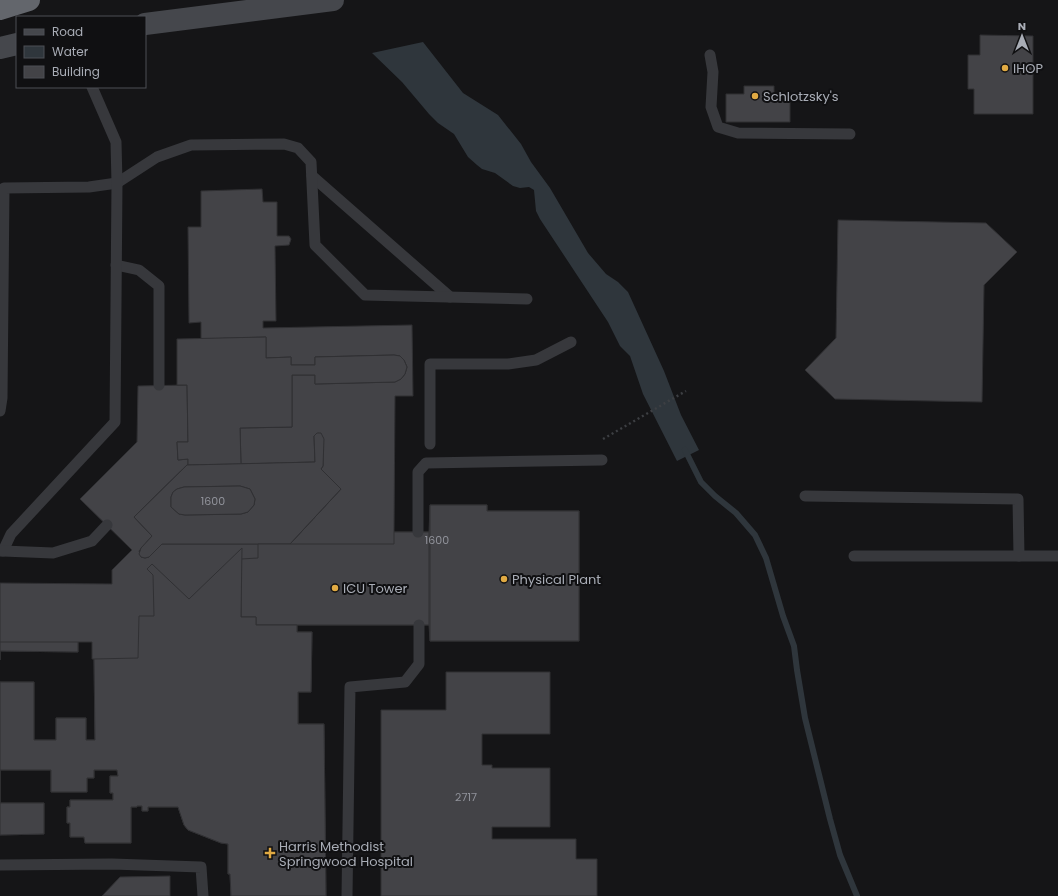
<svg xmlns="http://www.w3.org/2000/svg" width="1058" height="896" font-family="Poppins,sans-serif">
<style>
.water{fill:#2f363c}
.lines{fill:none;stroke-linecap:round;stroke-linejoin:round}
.stream{stroke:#2f363c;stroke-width:6}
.building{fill:#434347;stroke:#303033}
.path{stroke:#3d3f43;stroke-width:2.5;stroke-dasharray:2 3;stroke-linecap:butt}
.lane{stroke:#37383c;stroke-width:11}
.secondary{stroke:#45474c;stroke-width:22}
.highway{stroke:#63666c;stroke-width:22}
.poi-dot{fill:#e1aa43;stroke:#101012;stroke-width:1.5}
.labels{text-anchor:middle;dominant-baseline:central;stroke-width:4;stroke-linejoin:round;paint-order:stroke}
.number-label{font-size:11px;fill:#90929a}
.poi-label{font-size:13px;fill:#a9adb6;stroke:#101012;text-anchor:start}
</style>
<rect width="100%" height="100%" fill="#151517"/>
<!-- water -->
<path class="water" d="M423,42L463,93L498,115L521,144L531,162L550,188L588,253L606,274L618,282L628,292L664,371L681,415L699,450L677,461L643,394L630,356L620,346L608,322L540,219L536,211L534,190L529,187L520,188L513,186L495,173L482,169L477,165L468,157L454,134L438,123L429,114L402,82L372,53Z"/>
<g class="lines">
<!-- stream -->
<path class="stream" d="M685,450L701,482L715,496L736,513L755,535L766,558L783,616L794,646L797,670L805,718L830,819L840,855L857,896"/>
</g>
<!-- building -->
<g class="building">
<path d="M980,35L1033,36V114H974V89H968V55H980Z"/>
<path d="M744,86H774V94H790V122H726V94H744Z"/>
<path d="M262,189L263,202H277V236H289L291,239L289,245L275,246L276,321H263V328L412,325L413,396H395L394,532H429L430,505H487V511H579V641H430L429,625H297V632H312L311,692H298V724H324L326,896H231L230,874H228V844L221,843L188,830L184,825L178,807H148V811H142V806H137V807H131V843H85L84,837H70V823H67V807H70V800H113V793H110V776H118L117,770H94V778H87V792H51V770H0V803H44V834L0,835V682H34V740H56V718H86V740H95L94,659H92V642H78V652L0,651V660V583L112,584V570L132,550L80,499L137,442L138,386L187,385L188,442H177L178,460L188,459V465H187L134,517L152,536L139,551L141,557L145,558L149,557L162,544H290L341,489L321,469L323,466V437L319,433L314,436L315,462L241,464L240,428L292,427V375H315V384L395,382L401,379L405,374L407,367L404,360L400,356L394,355L315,357V365H291V357L266,358V337L201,339V322L189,323L188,227H201V191Z"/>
<path d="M838,220L986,223L1017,252L984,285L982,402L835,399L805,370L836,338Z"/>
<path d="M266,337V358L291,357V365H315V357L394,355L400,356L404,360L407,367L405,374L401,379L395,382L315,384V375H292V427L240,428L241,464L188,465V459L178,460L177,442H188L187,385H177V339Z"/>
<path d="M317,433H321L324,439L323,466L321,469L341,489L290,544H162L149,557L145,558L141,557L139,554L141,548L152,536L134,517L187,465L315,462L314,436Z"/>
<path d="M240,486L250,489L255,499L254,505L248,512L241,514L185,515L179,514L171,507V497L173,492L177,489L184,487Z"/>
<path d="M240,486L250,489L255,499L254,505L248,512L241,514L185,515L179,514L171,507V497L173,492L177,489L184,487Z"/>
<path d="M430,505H487V511H579V641H430Z"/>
<path d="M394,532H429V625H256V617H241V559L258,558V544H394Z"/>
<path d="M242,548L241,617H256V625H297V632H312L311,692H298V724H324L326,896H231L230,874H228V844L221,843L188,830L184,825L178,807H148V811H142V806H137V807H131V843H85L84,837H70V823H67V807H70V800H113V793H110V776H118L117,770H94V778H87V792H51V770H0V803H44V834L0,835V682H34V740H56V718H86V740H95L94,659L138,658L139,616H154L153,575L147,569L152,564L189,599Z"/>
<path d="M0,642H78V652L0,651V660Z"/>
<path d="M446,672H550V734H482V765H492V768H550V827H492V839H576V859H597V896H381V710H446Z"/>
<path d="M170,876V896H102L120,877Z"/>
</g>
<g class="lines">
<!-- path -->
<path class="path" d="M603,439L686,391"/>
<!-- lane -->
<g class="lane">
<path d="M710,55L713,72L711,107L718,127L738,133L850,134"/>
<path d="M312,176L450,297"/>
<path d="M116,265L139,270L159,286V385"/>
<path d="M0,411L2,398L4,188L89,187L117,183L157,157L191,145L284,144L298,148L311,162L315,245L365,295L527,299"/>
<path d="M430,444V364H508L536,360L571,342"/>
<path d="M805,496L1018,499L1019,556"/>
<path d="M418,532V472L426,463L602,460"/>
<path d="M0,551H3L11,534L115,422L117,183L116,142L92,87"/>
<path d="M3,551L53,553L92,541L107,525"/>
<path d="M854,556H1058"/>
<path d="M0,865L112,864L201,867L203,896"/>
<path d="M347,896L350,687L405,682L419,664V625"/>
</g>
<!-- secondary -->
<g class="secondary">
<path d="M145,24L333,0"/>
<path d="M0,48L17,44"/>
</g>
<!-- highway -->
<path class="highway" d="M0,9L29,0"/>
</g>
<!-- markers -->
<g class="poi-dot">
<circle cx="1005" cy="68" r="4"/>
<circle cx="755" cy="96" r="4"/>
<circle cx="504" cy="579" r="4"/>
<circle cx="335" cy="588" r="4"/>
<path d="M268 847h4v4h4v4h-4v4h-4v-4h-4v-4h4z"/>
</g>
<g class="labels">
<!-- number labels -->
<g class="number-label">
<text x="213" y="501">1600</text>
<text x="437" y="540">1600</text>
<text x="466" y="797">2717</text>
</g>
<!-- poi labels -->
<g class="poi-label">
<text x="1013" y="68">IHOP</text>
<text x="763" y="96">Schlotzsky's</text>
<text x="512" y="579">Physical Plant</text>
<text x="343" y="588">ICU Tower</text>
<text x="279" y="846">Harris Methodist<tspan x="279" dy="15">Springwood Hospital</tspan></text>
</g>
</g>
<!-- legend -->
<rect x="16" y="16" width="130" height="72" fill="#101012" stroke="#4d4f54"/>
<rect x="24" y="29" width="20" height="6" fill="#45474c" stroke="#4d4f54"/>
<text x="52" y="36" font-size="12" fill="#a9adb6">Road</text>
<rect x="24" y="46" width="20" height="12" fill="#2f363c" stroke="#4d4f54"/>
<text x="52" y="56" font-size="12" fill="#a9adb6">Water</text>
<rect x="24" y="66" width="20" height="12" fill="#434347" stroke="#4d4f54"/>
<text x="52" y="76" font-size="12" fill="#a9adb6">Building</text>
<!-- north arrow -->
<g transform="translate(1022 36)" stroke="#101012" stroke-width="3" paint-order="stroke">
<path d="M0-3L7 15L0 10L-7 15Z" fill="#a9adb6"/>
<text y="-6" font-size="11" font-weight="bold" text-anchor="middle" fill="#a9adb6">N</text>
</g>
</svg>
